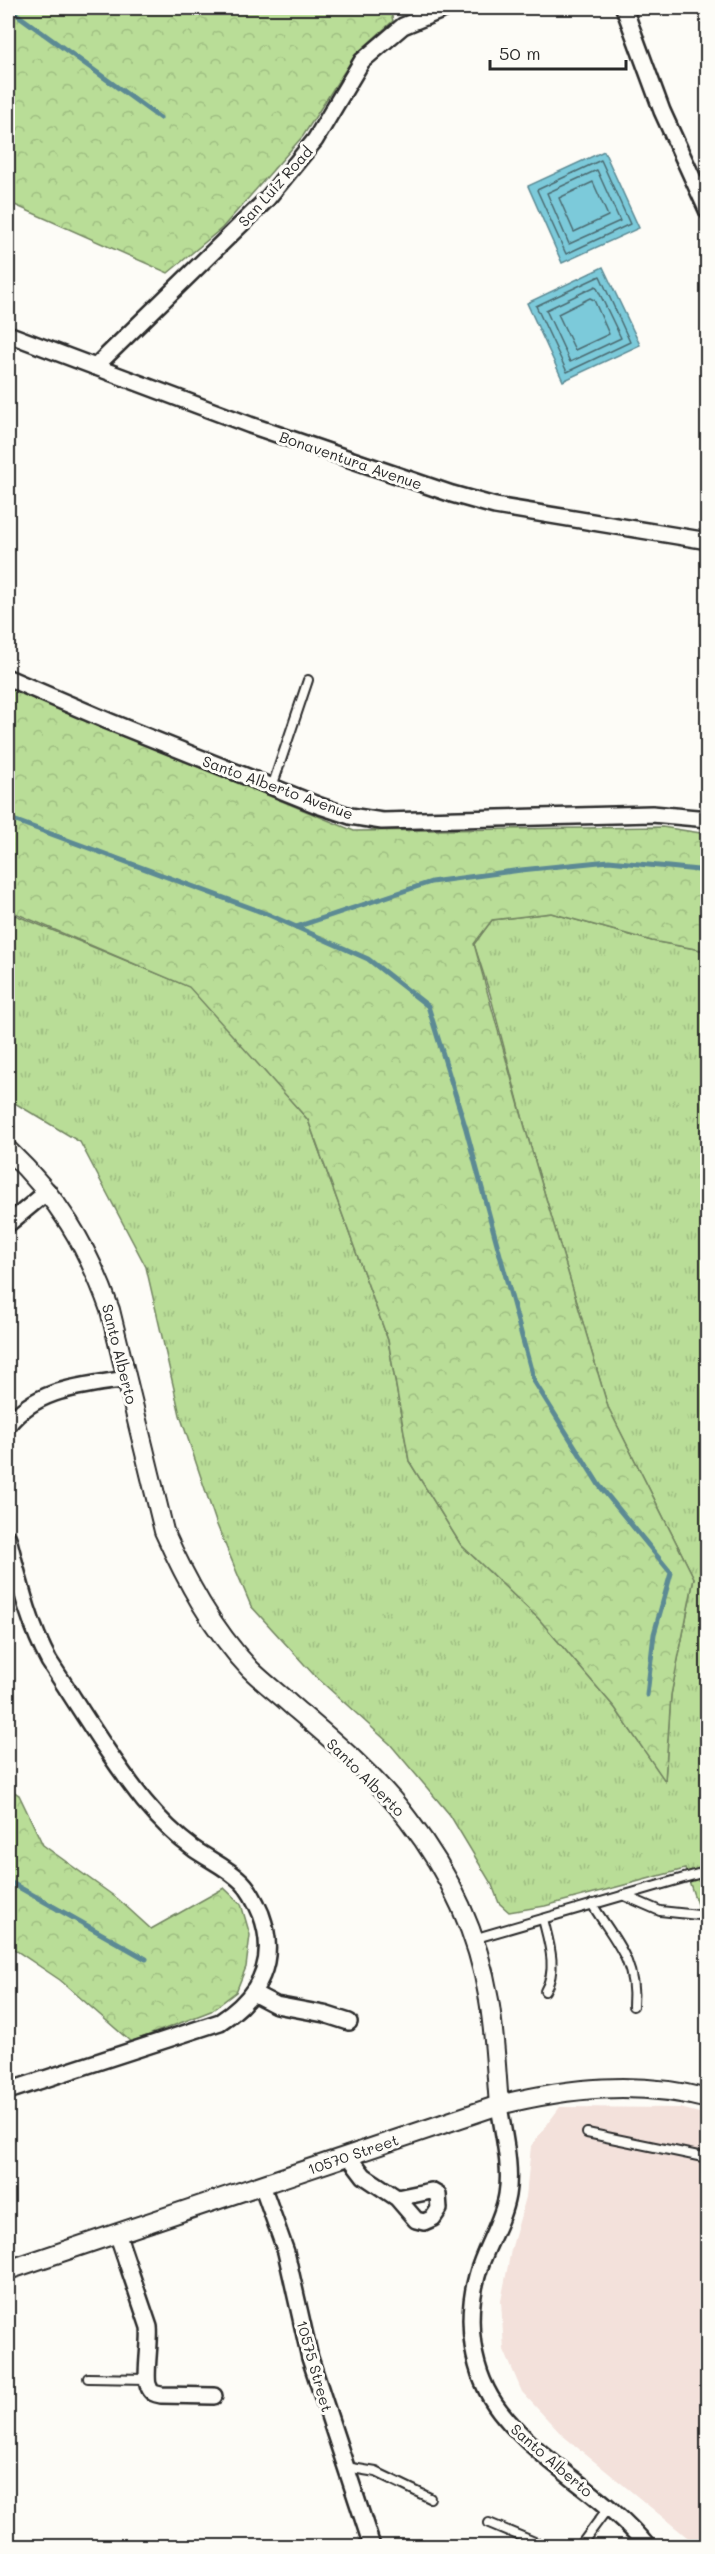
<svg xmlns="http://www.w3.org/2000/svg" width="715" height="2554" font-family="Mali,sans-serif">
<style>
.built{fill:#f3e1db}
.grass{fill:url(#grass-tufts);stroke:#728461;stroke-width:1.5}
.forest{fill:url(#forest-crowns);stroke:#728461;stroke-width:1.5}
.water{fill:#7ccada;stroke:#5c8a94;stroke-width:1.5}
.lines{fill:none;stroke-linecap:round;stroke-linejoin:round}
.shore{stroke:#4b6b71;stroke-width:1.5}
.stream{stroke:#5c8a94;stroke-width:5}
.service-casing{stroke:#2b2b2b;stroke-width:12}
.minor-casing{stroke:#2b2b2b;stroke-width:20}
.tertiary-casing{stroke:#2b2b2b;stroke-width:22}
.service{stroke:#fdfcf7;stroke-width:8}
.minor{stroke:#fdfcf7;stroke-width:15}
.tertiary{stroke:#fdfcf7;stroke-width:18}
.labels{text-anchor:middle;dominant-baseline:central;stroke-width:6;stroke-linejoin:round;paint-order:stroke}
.street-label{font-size:15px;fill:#2b2b2b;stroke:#fdfcf7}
</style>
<defs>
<pattern id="grass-tufts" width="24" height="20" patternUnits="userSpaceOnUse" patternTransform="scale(1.5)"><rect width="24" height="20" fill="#b9dd97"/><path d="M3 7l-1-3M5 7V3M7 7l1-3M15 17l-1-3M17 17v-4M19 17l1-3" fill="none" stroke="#9fbe82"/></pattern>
<pattern id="forest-crowns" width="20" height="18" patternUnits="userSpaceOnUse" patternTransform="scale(1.5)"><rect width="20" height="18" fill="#b9dd97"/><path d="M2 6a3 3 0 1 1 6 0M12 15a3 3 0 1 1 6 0" fill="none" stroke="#9fbe82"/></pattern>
</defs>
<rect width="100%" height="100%" fill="#fdfcf7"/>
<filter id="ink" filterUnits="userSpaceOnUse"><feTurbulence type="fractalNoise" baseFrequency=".0167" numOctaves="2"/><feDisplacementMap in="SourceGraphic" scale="12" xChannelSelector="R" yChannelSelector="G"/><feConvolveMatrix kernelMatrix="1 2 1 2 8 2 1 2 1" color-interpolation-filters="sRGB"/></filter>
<g filter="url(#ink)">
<!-- built -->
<path class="built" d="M560,2107L680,2108L707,2115V2546H698L562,2435L522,2392L504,2350L501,2301L511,2250L526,2197L531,2146Z"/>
<!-- grass -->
<path class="grass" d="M8,912L195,989L308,1120L388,1340L409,1461L461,1545L538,1618L615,1708L665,1780L671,1695L694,1578L608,1407L526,1131L490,994L474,944L492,920L551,913L652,941L707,951V1934L685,1869L545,1906L509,1912L499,1903L492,1885L450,1815L390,1744L314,1675L251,1606L217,1525L180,1415L146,1267L80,1142L8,1099Z"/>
<!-- forest -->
<g class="forest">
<path d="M8,8H390L393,21L355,55L303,136L222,228L168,273L8,202Z"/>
<path d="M8,683L180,759L354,831L662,827L707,834V951L652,941L551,913L492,920L474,944L526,1131L608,1407L694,1578L671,1695L665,1781L615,1708L538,1618L461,1545L409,1461L388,1340L308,1120L189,987L8,910Z"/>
<path d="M8,1788L19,1795L43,1845L118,1899L151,1929L224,1888L241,1904L250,1935L246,1967L236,1992L211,2011L131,2042L60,1980L8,1945Z"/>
</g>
<!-- water -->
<g class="water">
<path d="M604,151L639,228L562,263L528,186Z"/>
<path d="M603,267L640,345L563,381L527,303Z"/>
</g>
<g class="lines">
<!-- shore -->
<g class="shore">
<path d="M601,160L630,224L566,254L537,190Z"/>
<path d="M597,170L620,221L569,244L547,193Z"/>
<path d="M593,182L608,216L574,232L559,198Z"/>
<path d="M600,276L630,342L567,372L536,306Z"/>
<path d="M596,286L621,338L570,362L546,310Z"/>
<path d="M590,298L594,300L609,334L575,350L558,314Z"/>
</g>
<!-- stream -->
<g class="stream">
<path d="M8,8L160,118"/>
<path d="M8,818L267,914L368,959L428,1006L466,1129L534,1381L599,1485L671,1573L654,1634L647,1695"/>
<path d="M296,927L431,882L521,870L609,861L708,871"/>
<path d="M8,1881L146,1959"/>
</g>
<defs>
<g id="service">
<path d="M272,787L308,680"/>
<path d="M623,1895L660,1911L708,1916"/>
<path d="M592,1904C615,1941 637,1961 633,2006"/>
<path d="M543,1919C549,1943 558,1969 545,1991"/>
<path d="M473,1939L708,1871"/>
<path d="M587,2133L708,2158"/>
<path d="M88,2378L147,2379"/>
<path d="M346,2467L376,2472L430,2498"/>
<path d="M489,2523L544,2546"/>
<path d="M580,2546L608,2508"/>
</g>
<g id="minor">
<path d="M624,8L662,111L708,212"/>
<path d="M8,334L250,425L452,494L495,506L708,541"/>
<path d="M95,367L267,199L315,140L362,61L403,26L447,8"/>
<path d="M8,678L108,721L320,806L350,816L382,821L652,814L708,819"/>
<path d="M8,1224L48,1191"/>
<path d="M8,1425C37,1388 83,1386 127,1379"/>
<path d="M8,1538C19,1580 28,1622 49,1661C80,1708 109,1757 144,1801C158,1818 176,1836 194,1849C210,1860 228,1868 242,1882C251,1891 256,1902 261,1914C278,1960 260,1996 220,2022L8,2091"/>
<path d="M253,1993L276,2005L324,2014L349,2022"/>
<path d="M499,2105C503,2134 512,2166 507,2195C502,2224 484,2248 477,2276C465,2320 471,2374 500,2411C541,2464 605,2494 647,2546"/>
<path d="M348,2155L364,2176L397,2198L416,2220L424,2222L433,2218L439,2209L438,2195L431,2191L397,2198"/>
<path d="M262,2185L286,2252L310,2358L372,2546"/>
<path d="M117,2233L149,2327C151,2341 144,2378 149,2387C151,2393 155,2394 161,2395L214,2396"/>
</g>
<g id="tertiary">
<path d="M8,1150C59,1199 86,1243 110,1310L164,1531C186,1580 212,1629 250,1669C263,1682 278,1693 291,1705C332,1740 376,1776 408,1819C449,1872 478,1934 489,2000C495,2035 496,2070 499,2105"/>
<path d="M8,2270L499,2105C568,2088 638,2080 708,2099"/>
</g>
</defs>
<!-- service casing -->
<use href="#service" class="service-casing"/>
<!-- minor casing -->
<use href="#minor" class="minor-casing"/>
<!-- tertiary casing -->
<use href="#tertiary" class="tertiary-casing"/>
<!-- service -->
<use href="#service" class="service"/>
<!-- minor -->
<use href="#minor" class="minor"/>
<!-- tertiary -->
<use href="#tertiary" class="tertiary"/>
</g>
</g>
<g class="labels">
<!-- street labels -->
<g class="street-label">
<text transform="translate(275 186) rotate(-48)">San Luiz Road</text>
<text transform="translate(351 460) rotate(19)">Bonaventura Avenue</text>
<text transform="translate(278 787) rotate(20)">Santo Alberto Avenue</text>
<text transform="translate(120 1354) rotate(76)">Santo Alberto</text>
<text transform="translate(366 1777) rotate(45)">Santo Alberto</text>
<text transform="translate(353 2154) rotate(-19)">10570 Street</text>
<text transform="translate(315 2366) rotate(74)">10575 Street</text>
<text transform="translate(552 2460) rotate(41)">Santo Alberto</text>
</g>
</g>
<!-- margin -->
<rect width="715" height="2554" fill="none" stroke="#fdfcf7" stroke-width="30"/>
<rect x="15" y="15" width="685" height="2524" fill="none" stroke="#2b2b2b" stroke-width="2" filter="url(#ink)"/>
<!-- scale -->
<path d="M490 60v9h136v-9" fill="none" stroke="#2b2b2b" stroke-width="3"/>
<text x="499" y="60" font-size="18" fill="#2b2b2b" stroke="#fdfcf7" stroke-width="4.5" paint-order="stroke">50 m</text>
</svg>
